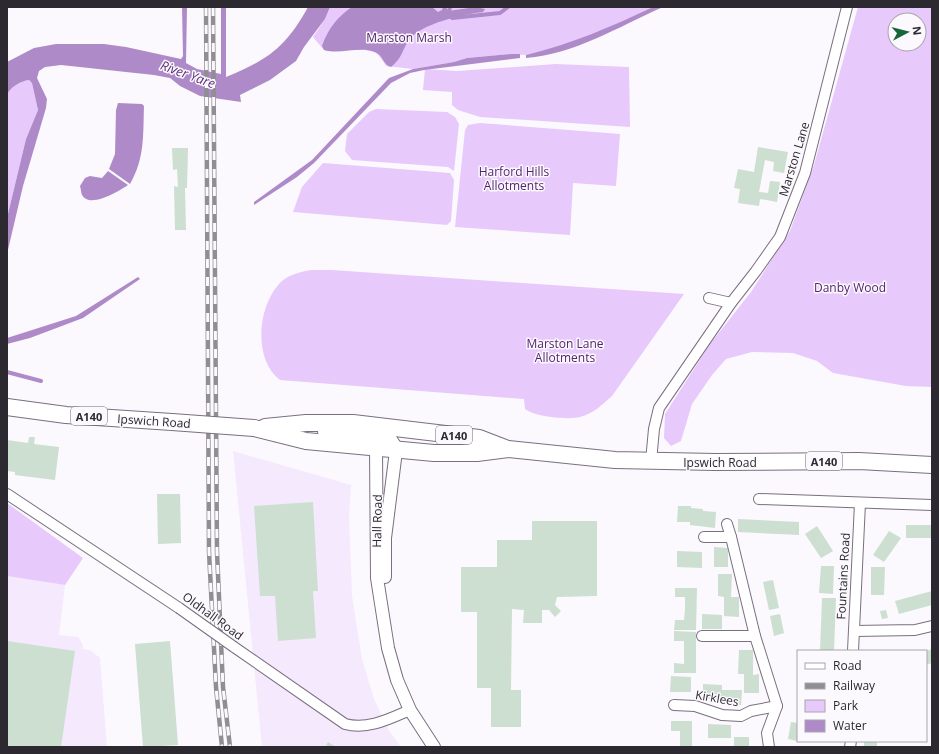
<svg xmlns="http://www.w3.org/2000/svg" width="939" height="754" font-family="'Open Sans',sans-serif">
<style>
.built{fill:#f5e9fe}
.green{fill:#e7c9fc;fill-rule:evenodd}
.water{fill:#af8ac8}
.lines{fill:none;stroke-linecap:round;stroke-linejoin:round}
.stream{stroke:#af8ac8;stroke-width:4}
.building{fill:#ccdfd0}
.minor-casing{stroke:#7a6f81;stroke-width:12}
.tertiary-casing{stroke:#7a6f81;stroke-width:14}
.trunk-casing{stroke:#7a6f81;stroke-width:18}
.minor{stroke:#fff;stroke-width:10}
.tertiary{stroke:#fff;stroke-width:12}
.trunk{stroke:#fff;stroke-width:16}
.rail-casing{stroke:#908d93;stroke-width:4.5}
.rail{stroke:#fbf9fd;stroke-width:3;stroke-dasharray:9;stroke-linecap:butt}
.minor-bridge-casing{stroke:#7a6f81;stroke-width:12;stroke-linecap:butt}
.trunk-bridge-casing{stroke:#7a6f81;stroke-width:18;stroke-linecap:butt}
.minor-bridge{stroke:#fff;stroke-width:10}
.trunk-bridge{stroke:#fff;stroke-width:16}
.labels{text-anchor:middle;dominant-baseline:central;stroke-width:3;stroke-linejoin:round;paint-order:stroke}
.shield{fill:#fbf9fd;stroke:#6b676e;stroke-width:1}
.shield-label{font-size:11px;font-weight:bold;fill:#2d2930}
.park-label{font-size:12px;fill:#54246e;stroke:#fbf9fd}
.street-label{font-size:12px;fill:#2d2930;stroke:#fbf9fd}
.water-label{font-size:13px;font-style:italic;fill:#5e2f79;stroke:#fbf9fd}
</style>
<rect width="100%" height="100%" fill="#fbf9fd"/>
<!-- built -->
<g class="built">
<path d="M233,451L351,485L349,517L352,596L362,659L374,699L389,731L401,747H262Z"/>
<path d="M7,576L65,585L59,635L78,637L82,643L83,649L90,650L100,658L107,747H7Z"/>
</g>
<!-- green -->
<g class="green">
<path d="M330,7H653L612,27L579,41L526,55L511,54L467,58L454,62L413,69L386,66C384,63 382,59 379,56C369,44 338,54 324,50L313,37L325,19Z"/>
<path d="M858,7H932V387L906,386L833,373L817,361L793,353L752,352L726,359L712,375L692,404L681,441L671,446L664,438L665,414L710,344L751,292L790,231L814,165ZM895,20H919V44H895Z"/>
<path d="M556,64L629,67L630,127L480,117L458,110L452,105V92L423,90L425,69L457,71Z"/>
<path d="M29,80L32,83L38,110L26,139L7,218V95C10,87 21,81 29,80Z"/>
<path d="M376,109L447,112L455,117L459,124L454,171L448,167L352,160L345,151L347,134L369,112Z"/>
<path d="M480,123L620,134L616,186L573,183L570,235L455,227L465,130L468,125Z"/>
<path d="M323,163L450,173L454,180L451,221L447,225L293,212L302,187Z"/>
<path d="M311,270H332L684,294L612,396C603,404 593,414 580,417C568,420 535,417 525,409L524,399L280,380C252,359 258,303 282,281C291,274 300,272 311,270Z"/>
<path d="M7,503L83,558L65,585L7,576Z"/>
</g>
<!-- water -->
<g class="water">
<path d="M182,7H187L186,63L197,69L221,74V7H226V77C268,60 286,47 308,7H330L325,19L304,47L296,61L270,80L240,95L241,102L200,96L180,86L170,78L154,75L61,65L45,67L39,71L37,78L47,99L46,108L23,186L7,254V218L26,139L38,110L32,83L29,80C21,81 10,87 7,95V62L34,48L56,44H104L126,47L181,59L183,56Z"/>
<path d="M352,7H432L438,12L442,10L443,7H446L448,11L476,7L485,9L483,12C465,14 419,24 409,40C401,52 403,57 391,67C383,65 383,55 375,52C359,46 340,55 324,50L322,46C328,29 337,17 352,7Z"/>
<path d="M653,7H663C618,27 575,54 526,58V55C571,44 611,27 653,7Z"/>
<path d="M511,54H520V58L424,70L410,73L391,83L314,163L297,177L254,205V202L312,160L389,78L413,69L454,62L467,58Z"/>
<path d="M118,103L142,104L144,106C143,135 145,158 130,184L109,169L115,154L116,110Z"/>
<path d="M108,171L128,185C119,191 90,209 82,195C81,193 81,189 80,186L85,178L90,176L102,178Z"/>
<path d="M138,277L140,279L83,318L30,338L7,344V338L76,316Z"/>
</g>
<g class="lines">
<!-- stream -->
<g class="stream">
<path d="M448,16L450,7"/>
<path d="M452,18L500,13L508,7"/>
<path d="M7,372L41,381"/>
</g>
</g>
<!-- building -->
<g class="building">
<path d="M758,147L788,152L784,173L773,171L774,162L765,160L759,192L768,193L770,181L780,182L777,202L760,199L759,206L738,203L740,189L734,188L738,169L754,172Z"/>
<path d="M172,148H188L187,188H185L186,230H175L174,186L178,187L177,169L173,170Z"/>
<path d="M29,437H35L34,444L59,447L55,480L15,475V472L7,471V440L28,443Z"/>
<path d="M157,494H180L181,543L158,544Z"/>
<path d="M313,502L318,591H313L316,638L278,641L275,596H260L254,506Z"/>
<path d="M678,506H691V508L703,509V511L716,512L715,528L690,525V522H677Z"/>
<path d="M738,519L799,522V535L738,532Z"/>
<path d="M532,521H597V596L557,597L555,605L561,611L555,617L549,610H542V623H523L524,610L512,609L511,690H521V727H491V688H477V612H461V567H497V540H532Z"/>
<rect x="906" y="525" width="26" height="13"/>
<path d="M817,526L833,551L821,558L805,534Z"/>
<path d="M889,531L901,538L884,562L873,555Z"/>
<path d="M714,547L728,548V567H714Z"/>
<path d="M677,551L702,552V568L677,567Z"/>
<path d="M821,566H834L833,594L819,593Z"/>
<path d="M871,567H885L884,595H871Z"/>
<path d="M718,574H732L731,597H739V617L724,616V597L718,596Z"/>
<path d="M773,580L779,608L769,610L763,582Z"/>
<path d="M675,588H697L696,630H674L675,620H684L685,609V597H675Z"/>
<path d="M932,591V605L899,614L895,601Z"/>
<path d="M822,598H836L834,651H820Z"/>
<path d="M886,610L888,618L882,619L880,611Z"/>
<path d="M702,614L722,615V629H702Z"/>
<path d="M780,614L784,633L774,636L770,616Z"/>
<path d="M674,631L696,632V673H674V663L684,664V641H674Z"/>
<path d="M7,641L75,651L61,747H7Z"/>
<path d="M170,641L178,745L143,747L135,644Z"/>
<path d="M932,649V663L926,665V651Z"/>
<path d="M739,650H753V675L759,674V693H744V674H738Z"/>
<path d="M671,676L691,677V692H670Z"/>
<path d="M703,684L722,685V690H742L741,705H722V699H703Z"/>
<path d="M671,721H692V747H680V731H671Z"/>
<path d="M791,722L798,723L797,741L788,739Z"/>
<path d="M708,724L731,725V738H708Z"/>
<rect x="734" y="737" width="15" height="10"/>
<rect x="864" y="741" width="13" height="6"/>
<path d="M328,742L336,747H325Z"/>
</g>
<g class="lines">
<defs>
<g id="minor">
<path d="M709,298L731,303"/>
<path d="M651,461L654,429L659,408L731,303L756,271L780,237L805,173L847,7"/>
<path d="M7,494L179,608"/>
<path d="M759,499L932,505"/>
<path d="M727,524L731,537L755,636L777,706L767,733L769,747"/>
<path d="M704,537H731"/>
<path d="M854,631L915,630L932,626"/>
<path d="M702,636H755"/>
<path d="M234,647L345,724C368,730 389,719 410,710"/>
<path d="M853,651L860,503"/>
<path d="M674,705L695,706L722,715L741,716L751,711L777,706"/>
<path d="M850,747L851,741"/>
</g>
<g id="tertiary">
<path d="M380,441L376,449L377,578L388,648L397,680L410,710L434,747"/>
<path d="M385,577V538L396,451"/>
</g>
<g id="trunk">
<path d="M7,407L66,415L172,422"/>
<path d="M265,427L306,423H353L479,438L505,448"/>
<path d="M254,428L306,441L434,453H477L508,449L615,460L715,462L859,461L932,465"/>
<path d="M326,432L382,437L389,440L396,451"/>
</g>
</defs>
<!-- minor casing -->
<use href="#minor" class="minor-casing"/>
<!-- tertiary casing -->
<use href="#tertiary" class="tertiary-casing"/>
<!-- trunk casing -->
<use href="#trunk" class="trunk-casing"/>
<!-- minor -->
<use href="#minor" class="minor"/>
<!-- tertiary -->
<use href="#tertiary" class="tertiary"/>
<!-- trunk -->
<use href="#trunk" class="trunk"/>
<defs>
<g id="rail">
<path d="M206,7L209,552L216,687L222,747"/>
<path d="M213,7L217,552L223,687L230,747"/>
</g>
</defs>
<!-- rail casing -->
<use href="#rail" class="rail-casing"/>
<!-- rail -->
<use href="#rail" class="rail"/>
<defs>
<path id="minor-bridge" d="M179,608L234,647"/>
<path id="trunk-bridge" d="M172,422L254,428"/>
</defs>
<!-- minor-bridge casing -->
<use href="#minor-bridge" class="minor-bridge-casing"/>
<!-- trunk-bridge casing -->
<use href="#trunk-bridge" class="trunk-bridge-casing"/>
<!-- minor-bridge -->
<use href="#minor-bridge" class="minor-bridge"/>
<!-- trunk-bridge -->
<use href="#trunk-bridge" class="trunk-bridge"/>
</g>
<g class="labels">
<!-- shield labels -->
<g class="shield">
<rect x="71" y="407" width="36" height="18" rx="3"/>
<rect x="436" y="426" width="36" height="18" rx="3"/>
<rect x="806" y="452" width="36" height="18" rx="3"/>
</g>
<g class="shield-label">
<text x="89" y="416">A140</text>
<text x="454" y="435">A140</text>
<text x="824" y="461">A140</text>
</g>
<!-- park labels -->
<g class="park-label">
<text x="409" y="37">Marston Marsh</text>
<text x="514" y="171">Harford Hills<tspan x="514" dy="14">Allotments</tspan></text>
<text x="850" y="287">Danby Wood</text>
<text x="565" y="343">Marston Lane<tspan x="565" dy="14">Allotments</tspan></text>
</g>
<!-- street labels -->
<g class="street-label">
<text transform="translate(794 159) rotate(-73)">Marston Lane</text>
<text transform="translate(154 421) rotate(4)">Ipswich Road</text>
<text x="720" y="462">Ipswich Road</text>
<text transform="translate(377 521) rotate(-89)">Hall Road</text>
<text transform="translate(843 576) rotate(-87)">Fountains Road</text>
<text transform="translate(213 616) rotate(36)">Oldhall Road</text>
<text transform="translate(717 698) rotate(10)">Kirklees</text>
</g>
<!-- water labels -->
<g class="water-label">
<text transform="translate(188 74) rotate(20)">River Yare</text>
</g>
</g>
<!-- border -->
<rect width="939" height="754" fill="none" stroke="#2d2930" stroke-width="16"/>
<!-- legend -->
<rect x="797" y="650" width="130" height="92" fill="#fbf9fd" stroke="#a9a6ab"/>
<rect x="805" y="663" width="20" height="6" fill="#ffffff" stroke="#a9a6ab"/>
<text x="833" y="670" font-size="12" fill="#2d2930">Road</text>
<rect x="805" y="683" width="20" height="6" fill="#908d93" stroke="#a9a6ab"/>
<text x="833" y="690" font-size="12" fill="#2d2930">Railway</text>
<rect x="805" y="700" width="20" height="12" fill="#e7c9fc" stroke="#a9a6ab"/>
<text x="833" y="710" font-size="12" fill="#2d2930">Park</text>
<rect x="805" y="720" width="20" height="12" fill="#af8ac8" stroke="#a9a6ab"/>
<text x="833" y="730" font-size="12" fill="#2d2930">Water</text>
<!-- north arrow -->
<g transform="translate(907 32) rotate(83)"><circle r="19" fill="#fbf9fd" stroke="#a9a6ab"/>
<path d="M0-3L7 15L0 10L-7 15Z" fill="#166737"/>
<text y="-6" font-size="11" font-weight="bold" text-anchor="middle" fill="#2d2930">N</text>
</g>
</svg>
